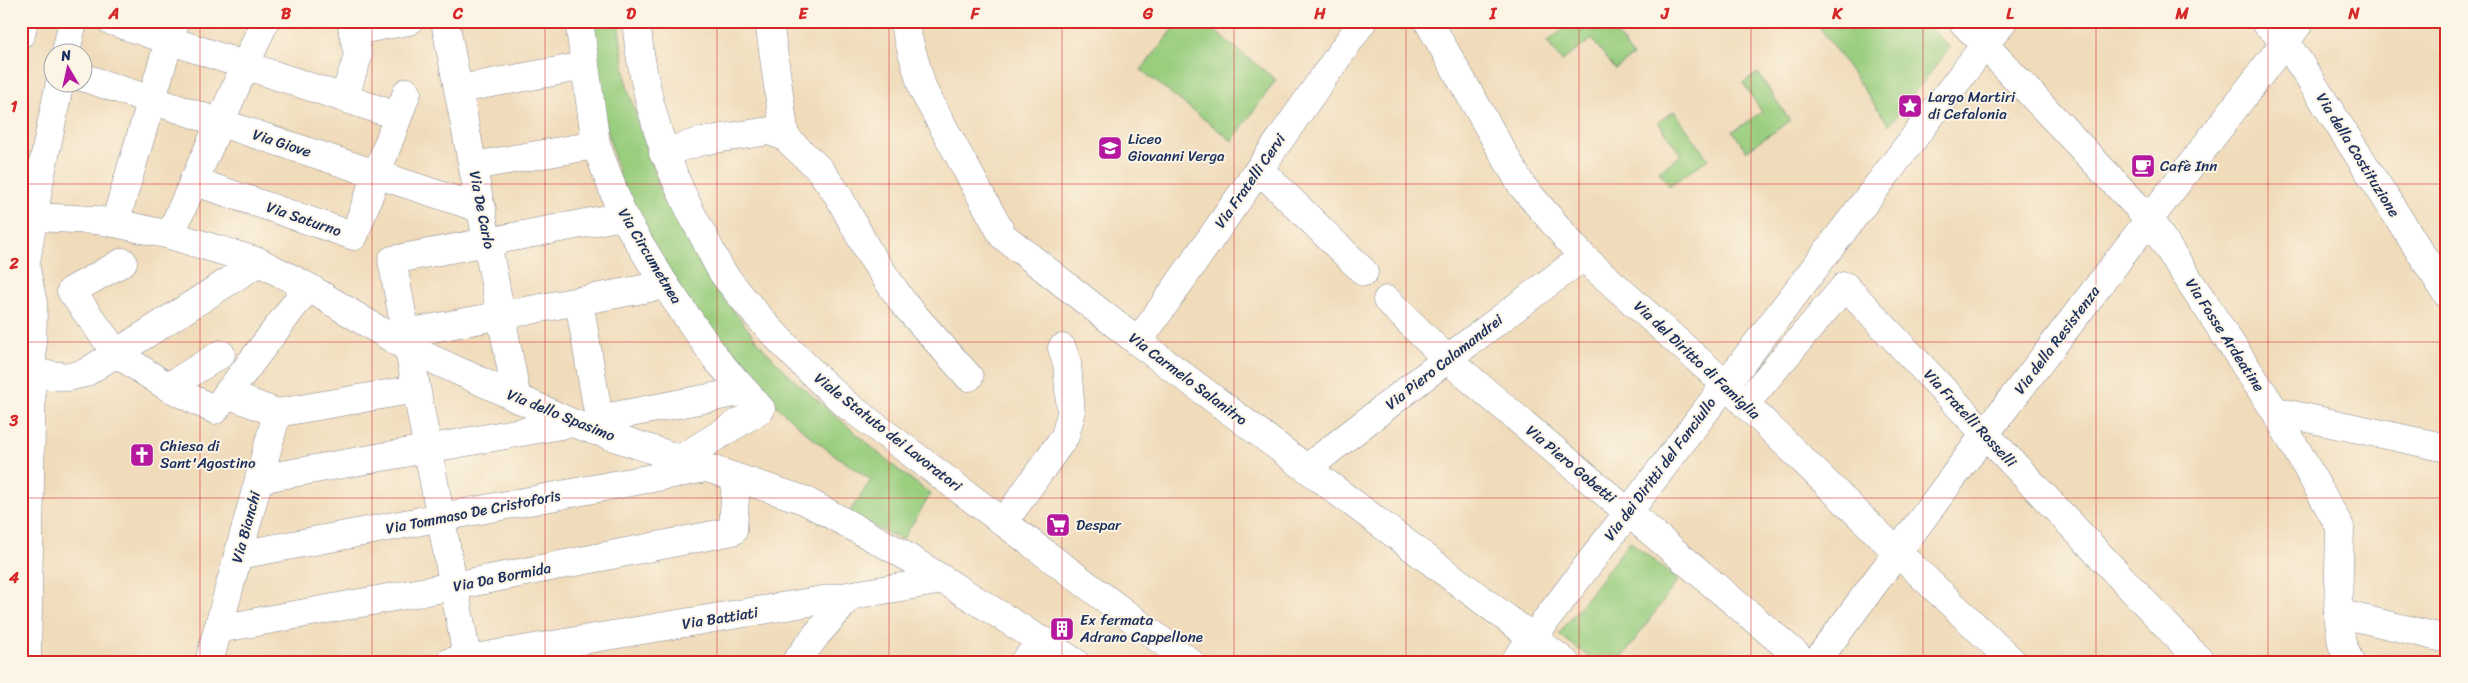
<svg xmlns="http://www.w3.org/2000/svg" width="2468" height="683" font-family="Sriracha,sans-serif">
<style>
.green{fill:#9ace7f;stroke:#5a7e6e}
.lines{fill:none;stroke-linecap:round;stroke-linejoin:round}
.minor-casing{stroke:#86858c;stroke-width:29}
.tertiary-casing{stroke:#86858c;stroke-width:29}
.minor{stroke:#fff;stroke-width:28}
.tertiary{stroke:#fff;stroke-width:28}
.grid{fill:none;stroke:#d62828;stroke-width:1;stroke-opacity:0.55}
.labels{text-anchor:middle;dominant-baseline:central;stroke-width:4;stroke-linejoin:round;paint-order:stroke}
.poi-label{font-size:15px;fill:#1b2f5e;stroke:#fcf5e5;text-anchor:start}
.street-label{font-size:15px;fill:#1b2f5e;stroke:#fcf5e5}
.neatline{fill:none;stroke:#d62828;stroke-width:2}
.grid-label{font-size:16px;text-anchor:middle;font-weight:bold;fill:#d62828}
</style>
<rect width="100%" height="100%" fill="#fcf5e5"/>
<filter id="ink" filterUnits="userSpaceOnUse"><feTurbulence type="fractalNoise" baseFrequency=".02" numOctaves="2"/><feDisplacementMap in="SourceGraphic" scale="10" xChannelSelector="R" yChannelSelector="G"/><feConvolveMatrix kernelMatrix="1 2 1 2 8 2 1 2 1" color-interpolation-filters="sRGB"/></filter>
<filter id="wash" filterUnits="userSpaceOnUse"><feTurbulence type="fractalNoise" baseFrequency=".0096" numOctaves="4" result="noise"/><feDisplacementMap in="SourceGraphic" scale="20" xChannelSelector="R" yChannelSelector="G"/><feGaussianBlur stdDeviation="1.12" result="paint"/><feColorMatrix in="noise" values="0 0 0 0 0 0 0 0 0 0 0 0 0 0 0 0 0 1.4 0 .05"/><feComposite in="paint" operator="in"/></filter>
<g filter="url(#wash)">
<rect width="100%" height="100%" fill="#f0dbba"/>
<!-- green -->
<g class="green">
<path d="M590,21H618L627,86L660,188L710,281L763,348L792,378L897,469L931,494L902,540L848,514L871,480C853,467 833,455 815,440C752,389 701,325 660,255C645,230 629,205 620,177C604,127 597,74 590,21Z"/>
<path d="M1180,21H1202L1276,80L1232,141L1141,70Z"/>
<path d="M1574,21H1607L1633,56L1615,69L1592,39L1562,61L1547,42Z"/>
<path d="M1821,21H1924L1950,48L1889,125L1818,25Z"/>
<path d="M1758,73L1790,121L1746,151L1733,131L1762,112L1743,83Z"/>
<path d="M1674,111L1708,159L1669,186L1659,171L1681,155L1658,122Z"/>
<path d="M1630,541L1678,580L1619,662H1595L1559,634Z"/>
</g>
</g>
<g filter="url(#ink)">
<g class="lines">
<defs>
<g id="minor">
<path d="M111,21L398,116"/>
<path d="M445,21L517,399"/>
<path d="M579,21L596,145L623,216L665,285L717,360L761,409L680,459"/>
<path d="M636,21C643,98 667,172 705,239C711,251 717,265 725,276C761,323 803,366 847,405L1190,662"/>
<path d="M769,21L785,137"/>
<path d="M903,21L923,90L1003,236L1138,342L1565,662"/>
<path d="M1428,21L1522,186L1583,257L1725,384L1898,553L2013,662"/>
<path d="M1962,21L2149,219L2275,411L2340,527L2338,613L2342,644L2350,662"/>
<path d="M2264,21L2286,42L2447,294"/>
<path d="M353,31L409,21"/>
<path d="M21,34L24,21"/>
<path d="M82,77L482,209"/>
<path d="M459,89L585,66"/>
<path d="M344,98L358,56L351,21"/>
<path d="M663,153L702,141L769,131L785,137L820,170L838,195L869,253L904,304L969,377"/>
<path d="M473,166L596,145"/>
<path d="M1259,169L1364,272"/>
<path d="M193,181L354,236L407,92"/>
<path d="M34,217L95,220L115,223L170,235L259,262L308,287L408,348L572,423L804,500L899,552L1075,662"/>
<path d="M115,223L175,21"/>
<path d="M170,235L265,21"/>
<path d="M123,262L71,291L116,353L168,387L215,410L308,287"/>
<path d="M1387,300L1447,359L1805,662"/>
<path d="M579,301L599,419L595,431"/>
<path d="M390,336L665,285"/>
<path d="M1138,342L1363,21"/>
<path d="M32,373L69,377L85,373L259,262"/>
<path d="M168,387L221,354"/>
<path d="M227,394L277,413"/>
<path d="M1745,404L1845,286L2201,662"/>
<path d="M2275,411L2447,448"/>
<path d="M599,419L745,391"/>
<path d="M1307,468L1447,359L1583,257"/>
<path d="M259,479L572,423"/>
<path d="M1004,522L1065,436L1071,414L1067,363L1062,348"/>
<path d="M238,555L706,468"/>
<path d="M2338,613L2447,639"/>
<path d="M218,629L454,586L733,531L736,479"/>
<path d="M209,662L277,413L416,389"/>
<path d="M450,662L943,580"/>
<path d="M468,662L392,260L623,216"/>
<path d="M796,662L817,634L850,597"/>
<path d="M1024,662L1043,641"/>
<path d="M1514,662L2003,21"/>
<path d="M1816,662L1985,434L2301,21"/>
</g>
<g id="tertiary">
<path d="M66,52L73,21"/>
<path d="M26,269L33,303L27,662"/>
<path d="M22,286L39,184L60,82"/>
</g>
</defs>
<!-- minor casing -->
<use href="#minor" class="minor-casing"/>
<!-- tertiary casing -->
<use href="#tertiary" class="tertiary-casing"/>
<!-- minor -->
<use href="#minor" class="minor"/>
<!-- tertiary -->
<use href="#tertiary" class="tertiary"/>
</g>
</g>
<!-- grid -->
<path class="grid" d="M200,21V662M372,21V662M545,21V662M717,21V662M889,21V662M1062,21V662M1234,21V662M1406,21V662M1579,21V662M1751,21V662M1923,21V662M2096,21V662M2268,21V662M21,184H2447M21,342H2447M21,498H2447"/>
<!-- icons -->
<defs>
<symbol id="sight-square" viewBox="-11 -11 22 22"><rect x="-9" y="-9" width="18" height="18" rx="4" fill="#b5179e" stroke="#fcf5e5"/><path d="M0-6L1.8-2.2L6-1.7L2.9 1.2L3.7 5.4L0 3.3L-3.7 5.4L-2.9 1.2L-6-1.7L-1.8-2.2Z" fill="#fff"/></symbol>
<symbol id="school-square" viewBox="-11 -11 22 22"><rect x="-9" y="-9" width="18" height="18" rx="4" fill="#b5179e" stroke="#fcf5e5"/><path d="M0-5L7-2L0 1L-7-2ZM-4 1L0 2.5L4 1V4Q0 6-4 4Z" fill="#fff"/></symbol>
<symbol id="cafe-square" viewBox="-11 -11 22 22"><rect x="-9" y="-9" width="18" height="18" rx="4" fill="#b5179e" stroke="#fcf5e5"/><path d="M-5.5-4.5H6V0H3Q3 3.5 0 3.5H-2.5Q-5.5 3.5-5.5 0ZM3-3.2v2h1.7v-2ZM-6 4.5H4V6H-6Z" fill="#fff"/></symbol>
<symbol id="church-square" viewBox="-11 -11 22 22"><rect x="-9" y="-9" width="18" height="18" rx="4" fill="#b5179e" stroke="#fcf5e5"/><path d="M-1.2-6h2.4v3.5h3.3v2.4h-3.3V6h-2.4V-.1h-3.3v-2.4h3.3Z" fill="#fff"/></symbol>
<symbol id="supermarket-square" viewBox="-11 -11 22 22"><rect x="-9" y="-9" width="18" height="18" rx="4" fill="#b5179e" stroke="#fcf5e5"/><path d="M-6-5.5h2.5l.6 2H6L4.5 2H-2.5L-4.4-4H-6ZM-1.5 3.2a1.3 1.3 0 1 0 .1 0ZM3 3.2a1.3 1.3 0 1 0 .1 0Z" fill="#fff"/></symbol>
<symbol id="building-square" viewBox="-11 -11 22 22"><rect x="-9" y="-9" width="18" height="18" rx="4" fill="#b5179e" stroke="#fcf5e5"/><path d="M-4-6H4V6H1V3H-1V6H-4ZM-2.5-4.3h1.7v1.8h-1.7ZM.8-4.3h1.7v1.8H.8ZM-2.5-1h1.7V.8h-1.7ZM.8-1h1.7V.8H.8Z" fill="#fff"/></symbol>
</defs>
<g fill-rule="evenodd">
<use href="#sight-square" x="1896" y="92" width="28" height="28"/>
<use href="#school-square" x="1096" y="134" width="28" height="28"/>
<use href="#cafe-square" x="2129" y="152" width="28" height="28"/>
<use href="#church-square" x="128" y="441" width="28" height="28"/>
<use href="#supermarket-square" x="1044" y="511" width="28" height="28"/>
<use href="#building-square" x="1048" y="615" width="28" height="28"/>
</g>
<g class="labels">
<!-- poi labels -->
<g class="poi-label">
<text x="1928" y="97">Largo Martiri<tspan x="1928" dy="17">di Cefalonia</tspan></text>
<text x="1128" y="139">Liceo<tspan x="1128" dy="17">Giovanni Verga</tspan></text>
<text x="2160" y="166">Cafè Inn</text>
<text x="160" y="446">Chiesa di<tspan x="160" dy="17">Sant'Agostino</tspan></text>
<text x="1076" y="525">Despar</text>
<text x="1080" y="620">Ex fermata<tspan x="1080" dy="17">Adrano Cappellone</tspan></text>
</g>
<!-- street labels -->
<g class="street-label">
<text transform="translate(282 143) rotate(18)">Via Giove</text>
<text transform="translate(2358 155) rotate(58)">Via della Costituzione</text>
<text transform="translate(1250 181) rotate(-55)">Via Fratelli Cervi</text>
<text transform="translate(482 210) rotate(79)">Via De Carlo</text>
<text transform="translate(304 219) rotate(19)">Via Saturno</text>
<text transform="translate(650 256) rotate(59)">Via Circumetnea</text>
<text transform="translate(2225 335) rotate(57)">Via Fosse Ardeatine</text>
<text transform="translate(2057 340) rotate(-53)">Via della Resistenza</text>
<text transform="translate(1697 360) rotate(43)">Via del Diritto di Famiglia</text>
<text transform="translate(1444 362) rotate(-38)">Via Piero Calamandrei</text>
<text transform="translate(1188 379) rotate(37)">Via Carmelo Salanitro</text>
<text transform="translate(561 415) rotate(22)">Via dello Spasimo</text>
<text transform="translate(1970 418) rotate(47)">Via Fratelli Rosselli</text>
<text transform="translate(888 432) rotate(38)">Viale Statuto dei Lavoratori</text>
<text transform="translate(1571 464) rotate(40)">Via Piero Gobetti</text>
<text transform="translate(1660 469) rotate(-53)">Via dei Diritti del Fanciullo</text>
<text transform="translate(473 512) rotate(-11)">Via Tommaso De Cristoforis</text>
<text transform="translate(246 527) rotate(-75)">Via Bianchi</text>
<text transform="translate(502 577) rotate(-11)">Via Da Bormida</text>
<text transform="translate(720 618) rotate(-9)">Via Battiati</text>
</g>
</g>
<!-- margin -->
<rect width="2468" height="683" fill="none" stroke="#fcf5e5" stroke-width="55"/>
<!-- north arrow -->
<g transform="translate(68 68) rotate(351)"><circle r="24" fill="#fcf5e5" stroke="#a2a6af"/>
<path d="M0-4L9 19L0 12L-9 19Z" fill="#b5179e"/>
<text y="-8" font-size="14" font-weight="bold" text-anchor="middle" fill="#1b2f5e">N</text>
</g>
<rect x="28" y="28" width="2412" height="628" class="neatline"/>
<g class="grid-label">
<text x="114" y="19">A</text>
<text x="286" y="19">B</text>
<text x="458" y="19">C</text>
<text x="631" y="19">D</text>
<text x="803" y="19">E</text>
<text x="975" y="19">F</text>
<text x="1148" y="19">G</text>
<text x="1320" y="19">H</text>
<text x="1493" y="19">I</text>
<text x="1665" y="19">J</text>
<text x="1837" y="19">K</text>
<text x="2010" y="19">L</text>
<text x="2182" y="19">M</text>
<text x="2354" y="19">N</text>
<text x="14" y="112">1</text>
<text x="14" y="269">2</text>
<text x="14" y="426">3</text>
<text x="14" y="583">4</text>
</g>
</svg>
